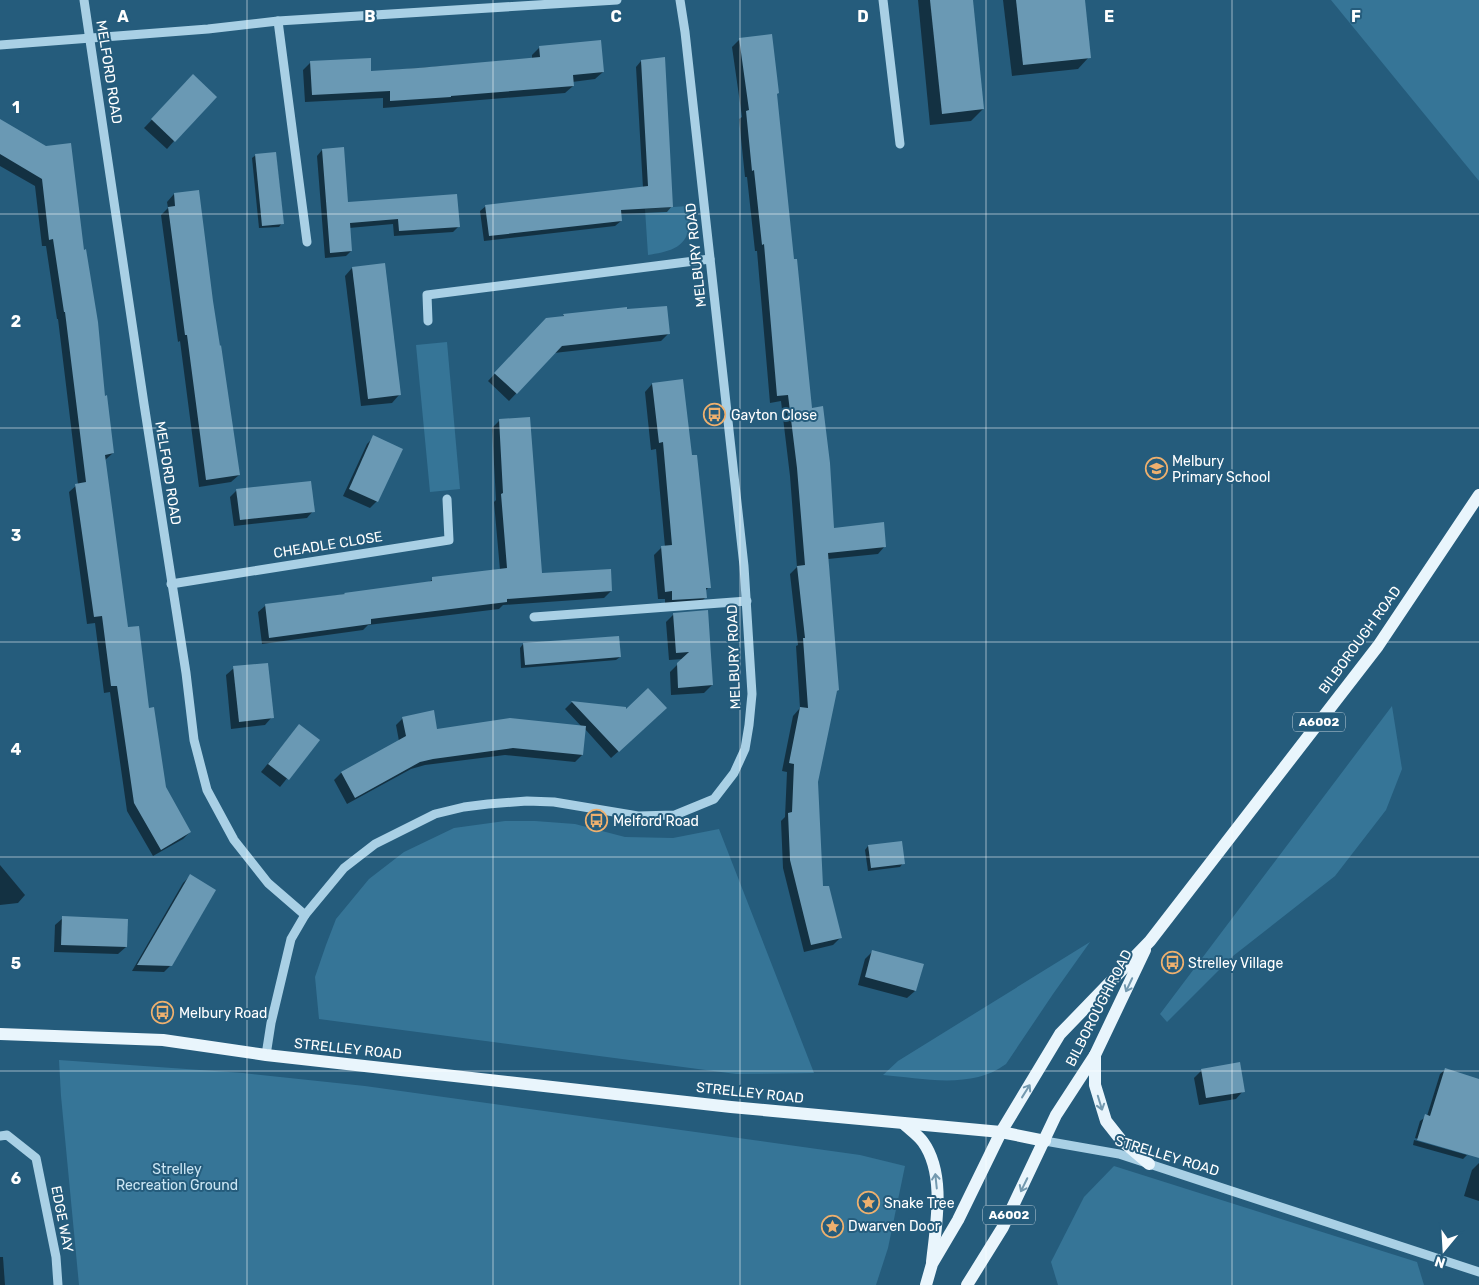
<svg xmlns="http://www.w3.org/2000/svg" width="1479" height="1285" font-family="Rubik,sans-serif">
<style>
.green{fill:#367597}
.shadow{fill:#0007}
.building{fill:#6a99b4}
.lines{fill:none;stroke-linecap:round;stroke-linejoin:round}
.minor{stroke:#a9d0e5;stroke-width:9}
.major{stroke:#e9f5fc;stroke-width:12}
.oneway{stroke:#7399af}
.grid{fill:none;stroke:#fff;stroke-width:1;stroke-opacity:0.55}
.labels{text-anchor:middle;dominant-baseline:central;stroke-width:4;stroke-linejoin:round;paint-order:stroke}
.shield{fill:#255c7c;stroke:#beced8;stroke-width:1}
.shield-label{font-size:12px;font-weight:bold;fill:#fff}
.street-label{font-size:14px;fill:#fff;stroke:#255c7c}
.poi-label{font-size:14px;fill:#fff;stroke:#255c7c;text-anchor:start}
.park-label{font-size:14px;fill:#cce6f4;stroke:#255c7c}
.grid-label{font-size:16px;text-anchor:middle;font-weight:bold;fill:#fff;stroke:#255c7c;stroke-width:4;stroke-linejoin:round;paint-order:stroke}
</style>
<rect width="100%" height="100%" fill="#255c7c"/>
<!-- green -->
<g class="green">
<path d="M1331,0H1479V181Z"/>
<path d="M688,206C689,212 690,219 689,226C687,249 666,252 648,255L645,209Z"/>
<path d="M447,342L460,489L430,492L416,345Z"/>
<path d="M1392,706L1402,769L1386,810L1335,876L1233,956L1167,1022L1160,1014Z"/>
<path d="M505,821H535L575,824L625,837L673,838L719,829L814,1073L736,1074L319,1019L315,977L326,945L336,919L369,879L404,852L454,828Z"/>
<path d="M1090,942L1053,994L1006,1064C972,1090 921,1078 883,1075L898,1061Z"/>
<path d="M59,1060L243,1073L365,1086L860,1155L905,1166L888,1248L876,1285H79L61,1096Z"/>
<path d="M1114,1166L1417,1262L1424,1285H1058L1051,1262L1084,1197Z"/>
</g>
<!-- shadow -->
<g class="shadow">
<path d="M918,0H971L983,109L971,121L930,125Z"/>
<path d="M1003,0H1083L1089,57L1078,69L1012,76Z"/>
<path d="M740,39L778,93L776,95L793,261L811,409L833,529L885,546L878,554L828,559L838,690L835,693L817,782L822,888L840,938L833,945L804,952L783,868L781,821L785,817L787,772L782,771L793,716L800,708L796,646L798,645L790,574L797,567L790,476L781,401L770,403L757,251H755L747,177H745L739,119L742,117L732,47Z"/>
<path d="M540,47L603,72L595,79L572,82L573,86L565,93L383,108V98L305,102L303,70L310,63L370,72L532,59V55Z"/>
<path d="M641,61L672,206L667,212L620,214L621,221L615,226L484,241L480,211L486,206L643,188L636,67Z"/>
<path d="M186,84L174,141L167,149L144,128Z"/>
<path d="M0,120L45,148L83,251L113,453L104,461L127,628L148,709L165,787L190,832L183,839L153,856L127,811L110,692L104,693L95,623L87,624L69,492L78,484L58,319H57L46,246H42L35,186L0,166Z"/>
<path d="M322,150L347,203L459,226L453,232L394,236L393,224L349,228L351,251L346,256L325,258L317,156Z"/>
<path d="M256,155L282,223L279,227L259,228L252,158Z"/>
<path d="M174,194L212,301L239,475L231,482L199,487L180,341L178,342L161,215L168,208L167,202Z"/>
<path d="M352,268L399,395L392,403L361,406L345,276Z"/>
<path d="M564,315L668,334L661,341L554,353L509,401L488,381L539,327L561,318Z"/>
<path d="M652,384L709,587L705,591L706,597L698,605L665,607V599H658L654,555L662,547H665L656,449L651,450L645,392Z"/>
<path d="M529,419L541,575L611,591L604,598L503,605L499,609L368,625L363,630L262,644L258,612L265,606L429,582L433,579L500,570L494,502L496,500L492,428L499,421Z"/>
<path d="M374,437L377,501L370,508L343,496L367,444Z"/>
<path d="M237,490L313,511L307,518L234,526L230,497Z"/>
<path d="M674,614L712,685L704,693L671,695L670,672L683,659L669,660L666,622Z"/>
<path d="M523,644L620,657L616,660L521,668L520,648Z"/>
<path d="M234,668L272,717L265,725L231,729L226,675Z"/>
<path d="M572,702L624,708L625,711L659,715L611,758L585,729L582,755L575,762L505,755L425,765L411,769L347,804L334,780L341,773L399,741L396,725L403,718L436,730L582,727L565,709Z"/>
<path d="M299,726L318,740L280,787L261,772Z"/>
<path d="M868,846L903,863L900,867L868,871L865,850Z"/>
<path d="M0,865L25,895L18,903L0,905Z"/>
<path d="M190,876L171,965L164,972L132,971L183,883Z"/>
<path d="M63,918L126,947L118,954L54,952L55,925Z"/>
<path d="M872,952L915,991L907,998L858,985L865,959Z"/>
<path d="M1446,1069L1479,1080V1120L1468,1154L1463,1159L1413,1145L1414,1140L1467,1155V1153L1415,1138L1420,1121L1427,1116L1440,1074Z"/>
<path d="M1202,1070L1243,1091L1236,1099L1199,1105L1194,1078Z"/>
<path d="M1479,1163V1201L1464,1196L1472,1170Z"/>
<path d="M0,1257H3L5,1285H0Z"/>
</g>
<!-- building -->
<g class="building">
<path d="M930,0H973L984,109L942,114Z"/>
<path d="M1016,0H1085L1091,58L1023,65Z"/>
<path d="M772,34L779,93L777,94L794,259H797L812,408L823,406L830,463L834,528L884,522L886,547L828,553L839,690L837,691L818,782L823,886H829L842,938L811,945L790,860L788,813L792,812L794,764L789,763L800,707L808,708L803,638H805L797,566L805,565L797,468L788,395L777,396L764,244L762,245L754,170L752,171L746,111L749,110L739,38Z"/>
<path d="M601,40L604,72L573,75L574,86L451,96V97L390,101V91L312,95L310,61L371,58V71L418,68L540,57L539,46Z"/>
<path d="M665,57L673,207L621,210L622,221L489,236L485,205L648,186L641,60Z"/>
<path d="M193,74L217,97L175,142L151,119Z"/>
<path d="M0,119L46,146L71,143L84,250L86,249L98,322L105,396L107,395L114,453L105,455L128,627L139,626L149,708L154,707L166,787L191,832L161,850L134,803L117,686H111L102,616L94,617L75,484L86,482L65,312H64L53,239L49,240L42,179L0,154Z"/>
<path d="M344,147L348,202L457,194L460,227L399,231L398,219L350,223L352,251L330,253L322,149Z"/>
<path d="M276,152L284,224L262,226L255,154Z"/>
<path d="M199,190L213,301L220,346L221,345L240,475L206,480L187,335H185L168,207L175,206L174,193Z"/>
<path d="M385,263L401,395L368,399L352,267Z"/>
<path d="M667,306L670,334L562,346L517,394L494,373L546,318L564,316L563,314L627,307V309Z"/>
<path d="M683,379L692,455H697L711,588H706L707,598L672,600V591L665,592L661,546L672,545L663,442L659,443L652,383Z"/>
<path d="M530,417L542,573L611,569L612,591L507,599V602L371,619V624L269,638L265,604L345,594L344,593L432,581V577L507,568L501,494L503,493L499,419Z"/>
<path d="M373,435L403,449L378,502L349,489Z"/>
<path d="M311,481L315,512L240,520L236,489Z"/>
<path d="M708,610L713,685L678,688L677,663L689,652L676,653L673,613Z"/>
<path d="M619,636L621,657L525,665L523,643Z"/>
<path d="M268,663L274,718L239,722L233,666Z"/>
<path d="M648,688L667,708L619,752L571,701L626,707V709Z"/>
<path d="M434,710L437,729L510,718L586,726L583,755L513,748L433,759L420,762L355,798L341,772L406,736L402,717Z"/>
<path d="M299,724L320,740L289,780L268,764Z"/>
<path d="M902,841L905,864L871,868L868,845Z"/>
<path d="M190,874L216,890L172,966L137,965Z"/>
<path d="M62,916L128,919L127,947L61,945Z"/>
<path d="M872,950L924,964L916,991L865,977Z"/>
<path d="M1240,1062L1245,1092L1206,1098L1201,1069Z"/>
<path d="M1445,1068L1479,1079V1158L1417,1140L1425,1114L1430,1116Z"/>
</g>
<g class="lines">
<!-- minor -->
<g class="minor">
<path d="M84,0L144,404L186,673L194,740L207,790L234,840L268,883L305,915"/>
<path d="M883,0L900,144"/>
<path d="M278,21L307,242"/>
<path d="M0,45L208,29L278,21L617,0"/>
<path d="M428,321L427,295L710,259"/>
<path d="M171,584L449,540L447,499"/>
<path d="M534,617L747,601"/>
<path d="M266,1055L271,1023L291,939L305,915L344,868L375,844L435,814L464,807L488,804L527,801L554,802L638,816L675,815L714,799L734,773L745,749L749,725L752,694L744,566L685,32L680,0"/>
<path d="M0,1136L7,1135L36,1158L56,1257L58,1285"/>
<path d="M1045,1141L1119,1154L1479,1272"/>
</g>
<!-- major -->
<g class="major">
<path d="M0,1034L163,1040L266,1055L731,1107L1001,1132L1045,1141"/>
<path d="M1095,1055V1085L1106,1121L1121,1140L1149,1164"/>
<path d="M903,1123C909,1129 918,1135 923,1142C946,1174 936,1225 932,1262"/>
<path d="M926,1285L932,1264L958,1220L1001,1132L1060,1034L1150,941L1378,646L1479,495"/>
<path d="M967,1285L1003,1227L1056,1115L1095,1055L1145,950"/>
</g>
</g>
<!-- one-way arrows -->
<defs><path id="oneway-shaft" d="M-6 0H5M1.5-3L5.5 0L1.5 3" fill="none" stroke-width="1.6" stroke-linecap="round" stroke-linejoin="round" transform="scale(1.25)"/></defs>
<g class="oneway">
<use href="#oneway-shaft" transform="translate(1129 985) rotate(115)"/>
<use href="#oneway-shaft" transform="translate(1026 1091) rotate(-58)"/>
<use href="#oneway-shaft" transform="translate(1100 1103) rotate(73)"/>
<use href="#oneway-shaft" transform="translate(936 1181) rotate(-96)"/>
<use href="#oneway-shaft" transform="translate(1024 1185) rotate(116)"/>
</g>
<!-- grid -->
<path class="grid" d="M247,0V1285M493,0V1285M740,0V1285M986,0V1285M1232,0V1285M0,214H1479M0,428H1479M0,642H1479M0,857H1479M0,1071H1479"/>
<!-- icons -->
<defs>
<symbol id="bus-ring" viewBox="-11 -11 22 22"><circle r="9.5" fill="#255c7c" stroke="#eeb06e" stroke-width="1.5"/><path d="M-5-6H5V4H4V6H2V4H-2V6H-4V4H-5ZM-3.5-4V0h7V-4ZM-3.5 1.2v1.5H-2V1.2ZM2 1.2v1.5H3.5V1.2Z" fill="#eeb06e"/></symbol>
<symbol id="school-ring" viewBox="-11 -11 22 22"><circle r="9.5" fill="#255c7c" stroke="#eeb06e" stroke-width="1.5"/><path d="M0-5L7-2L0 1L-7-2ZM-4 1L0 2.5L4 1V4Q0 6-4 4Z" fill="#eeb06e"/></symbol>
<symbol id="sight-ring" viewBox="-11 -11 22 22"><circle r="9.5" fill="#255c7c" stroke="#eeb06e" stroke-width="1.5"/><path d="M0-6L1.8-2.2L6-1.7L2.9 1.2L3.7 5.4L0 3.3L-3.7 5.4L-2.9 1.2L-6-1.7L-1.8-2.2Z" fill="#eeb06e"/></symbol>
</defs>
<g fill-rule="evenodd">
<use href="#bus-ring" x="702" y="402" width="25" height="25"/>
<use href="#school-ring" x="1144" y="456" width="25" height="25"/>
<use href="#bus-ring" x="584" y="808" width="25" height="25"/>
<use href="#bus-ring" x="1160" y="950" width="25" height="25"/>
<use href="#bus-ring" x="150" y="1000" width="25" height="25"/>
<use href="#sight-ring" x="856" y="1190" width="25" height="25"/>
<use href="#sight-ring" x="820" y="1214" width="25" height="25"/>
</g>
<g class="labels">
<!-- shield labels -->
<g class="shield">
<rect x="1293" y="712.5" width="52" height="19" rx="4"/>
<rect x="983" y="1205.5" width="52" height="19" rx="4"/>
</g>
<g class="shield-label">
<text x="1319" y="722">A6002</text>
<text x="1009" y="1215">A6002</text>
</g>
<!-- street labels -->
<g class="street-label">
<text transform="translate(109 72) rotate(81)">MELFORD ROAD</text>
<text transform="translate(696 255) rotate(-96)">MELBURY ROAD</text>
<text transform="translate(168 473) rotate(81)">MELFORD ROAD</text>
<text transform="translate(328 545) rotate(-9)">CHEADLE CLOSE</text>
<text transform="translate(1360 640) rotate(-54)">BILBOROUGH ROAD</text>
<text transform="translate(734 657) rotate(-92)">MELBURY ROAD</text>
<text transform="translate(1099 1008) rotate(-63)">BILBOROUGH ROAD</text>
<text transform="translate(348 1049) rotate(6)">STRELLEY ROAD</text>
<text transform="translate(750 1093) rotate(6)">STRELLEY ROAD</text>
<text transform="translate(1167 1156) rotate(17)">STRELLEY ROAD</text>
<text transform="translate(62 1219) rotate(79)">EDGE WAY</text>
</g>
<!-- poi labels -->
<g class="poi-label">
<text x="731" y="415">Gayton Close</text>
<text x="1172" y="461">Melbury<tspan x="1172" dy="16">Primary School</tspan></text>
<text x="613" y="821">Melford Road</text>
<text x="1188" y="963">Strelley Village</text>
<text x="179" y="1013">Melbury Road</text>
<text x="884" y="1203">Snake Tree</text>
<text x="848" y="1226">Dwarven Door</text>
</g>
<!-- park labels -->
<g class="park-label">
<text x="177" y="1169">Strelley<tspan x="177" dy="16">Recreation Ground</tspan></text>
</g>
</g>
<g class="grid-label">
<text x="123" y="22">A</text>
<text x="370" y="22">B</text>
<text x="616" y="22">C</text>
<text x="863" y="22">D</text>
<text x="1109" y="22">E</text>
<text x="1356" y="22">F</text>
<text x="16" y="113">1</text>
<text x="16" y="327">2</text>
<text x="16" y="541">3</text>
<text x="16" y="755">4</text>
<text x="16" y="969">5</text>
<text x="16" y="1184">6</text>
</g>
<!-- north arrow -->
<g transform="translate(1444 1250) rotate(198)" stroke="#255c7c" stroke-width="4" paint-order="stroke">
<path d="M0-4L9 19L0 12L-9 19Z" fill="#ffffff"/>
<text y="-8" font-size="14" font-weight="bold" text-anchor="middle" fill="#ffffff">N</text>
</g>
</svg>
